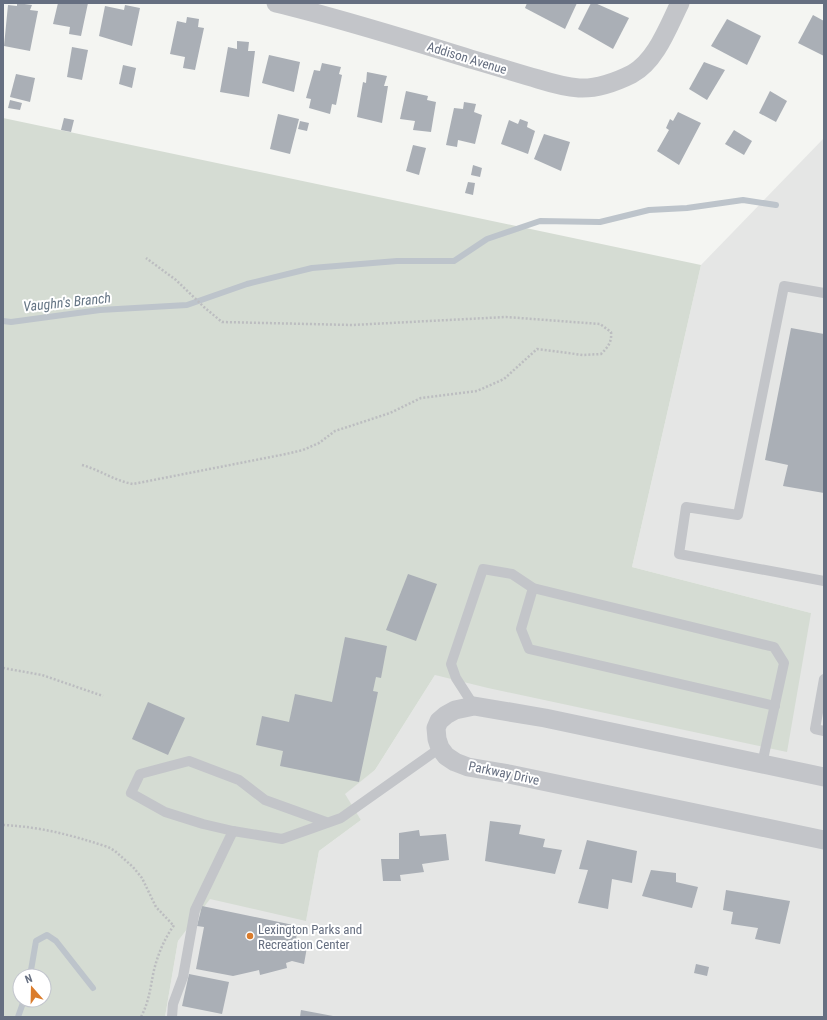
<svg xmlns="http://www.w3.org/2000/svg" width="827" height="1020" font-family="'Roboto Condensed',sans-serif">
<style>
.built{fill:#e5e6e5}
.green{fill:#d5dcd3;fill-rule:evenodd}
.lines{fill:none;stroke-linecap:round;stroke-linejoin:round}
.stream{stroke:#bdc4cb;stroke-width:6}
.building{fill:#aaafb6}
.path{stroke:#bcbdc0;stroke-width:2.5;stroke-dasharray:2 2;stroke-linecap:butt}
.lane{stroke:#c3c5c9;stroke-width:10}
.street{stroke:#c3c5c9;stroke-width:19}
.poi-dot{fill:#da7c2c;stroke:#fff;stroke-width:1.5}
.labels{text-anchor:middle;dominant-baseline:central;stroke-width:4;stroke-linejoin:round;paint-order:stroke}
.street-label{font-size:13px;fill:#666f81;stroke:#fff}
.poi-label{font-size:13px;fill:#666f81;stroke:#fff;text-anchor:start}
.water-label{font-size:14px;font-style:italic;fill:#667685;stroke:#fff}
</style>
<rect width="100%" height="100%" fill="#f4f5f2"/>
<!-- built -->
<path class="built" d="M824,138V1017H165L178,941L210,898L306,920L319,851L361,820L344,794L375,770L435,675L811,613L632,567L701,265Z"/>
<!-- green -->
<path class="green" d="M3,118L701,265L632,567L811,613L787,752L488,688L435,675L375,770L345,794L361,820L319,851L306,921L210,899L178,941L165,1017H3ZM20,976H44V1000H20Z"/>
<g class="lines">
<!-- stream -->
<g class="stream">
<path d="M3,321L11,322L100,310L187,305L247,284L312,268L397,261H454L487,239L540,221L600,222L649,210L687,208L743,200L776,205"/>
<path d="M30,976L36,941L47,935L56,941L93,988"/>
<path d="M18,1017L24,1000"/>
</g>
</g>
<!-- building -->
<g class="building">
<path d="M17,3L32,5L30,10L38,11L30,51L4,46L8,5L17,6Z"/>
<path d="M58,3H88L81,36L69,34L70,27L53,24Z"/>
<path d="M527,3H577L565,29L525,8Z"/>
<path d="M591,3H595L629,18L613,49L578,29Z"/>
<path d="M125,5L140,8L132,46L99,36L105,6L124,10Z"/>
<path d="M813,15L824,21V56L798,43Z"/>
<path d="M187,17L199,19L198,27L204,28L195,70L183,68L185,57L170,54L177,21L186,23Z"/>
<path d="M727,19L761,36L747,65L711,46Z"/>
<path d="M237,41L249,42L248,51H255L249,97L220,92L228,47L237,49Z"/>
<path d="M72,47L88,50L82,80L67,77Z"/>
<path d="M269,55L300,62L294,92L262,83Z"/>
<path d="M704,62L725,70L707,100L689,89Z"/>
<path d="M322,63L341,67L339,74L342,75L336,105L332,104L330,114L309,108L311,99L306,98L314,70L320,71Z"/>
<path d="M123,65L136,68L132,88L119,84Z"/>
<path d="M367,72L387,76L384,86H388L382,123L357,117L363,82L366,83Z"/>
<path d="M16,74L35,78L30,102L10,97Z"/>
<path d="M406,91L428,96L427,100L436,102L431,132L413,130L415,121L400,119Z"/>
<path d="M770,91L787,101L776,122L759,113Z"/>
<path d="M10,100L22,103L20,110L8,108Z"/>
<path d="M464,102L476,104L474,112L482,115L475,144L458,140L457,147L446,145L454,108L463,109Z"/>
<path d="M678,112L701,123L679,165L657,151L669,130L666,128L670,119L673,121Z"/>
<path d="M278,114L299,119L290,154L270,149Z"/>
<path d="M64,118L74,120L71,132L61,130Z"/>
<path d="M520,119L528,122L527,127L535,131L528,154L501,144L509,120L518,124Z"/>
<path d="M300,121L309,123L307,131L298,129Z"/>
<path d="M734,130L752,141L744,155L725,144Z"/>
<path d="M544,134L570,142L561,171L534,159Z"/>
<path d="M413,145L426,148L419,175L406,171Z"/>
<path d="M473,165L482,168L480,177L471,175Z"/>
<path d="M468,182L475,183L473,195L465,193Z"/>
<path d="M791,328L824,334V493L783,486L788,465L765,460Z"/>
<path d="M408,574L437,584L416,641L386,630Z"/>
<path d="M345,637L387,646L381,678L376,677L373,691L378,692L359,782L280,766L283,751L256,745L262,716L289,722L295,694L332,702Z"/>
<path d="M148,702L185,718L168,755L132,739Z"/>
<path d="M490,821L521,825L519,834L545,839L543,847L562,850L555,874L485,861Z"/>
<path d="M419,830L420,836L446,834L449,860L422,864L424,872L400,875L401,881H383L381,859H399V833Z"/>
<path d="M587,840L637,851L632,883L612,879L608,909L578,903L588,870L579,869Z"/>
<path d="M651,870L676,873V882L698,887L692,908L642,896Z"/>
<path d="M726,890L790,901L780,944L755,939L758,928L731,924L733,912L723,910Z"/>
<path d="M202,906L298,926L295,946L307,947L304,964L292,961L286,963L287,968L260,975L259,970L233,976L196,969L204,927L197,926Z"/>
<path d="M696,964L709,967L707,976L694,973Z"/>
<path d="M189,974L229,982L222,1014L182,1006Z"/>
<path d="M301,1010L333,1016V1017H300Z"/>
</g>
<g class="lines">
<!-- path -->
<g class="path">
<path d="M82,465C100,470 115,481 133,484L286,454L303,450L319,443L335,431L390,413L421,398L477,391L504,379L537,349L583,355L601,354C608,347 612,342 611,332L600,324L506,317L352,325L222,322L205,308L176,280L146,258"/>
<path d="M3,668L42,675L103,696"/>
<path d="M3,825C42,827 71,835 108,847L115,851L133,867L142,878L156,907L174,926"/>
<path d="M141,1017C150,999 150,988 154,970C158,954 165,937 175,924"/>
</g>
<!-- lane -->
<g class="lane">
<path d="M824,293L784,286L738,515L686,507L679,554L824,581"/>
<path d="M533,588L521,629L529,649L775,706"/>
<path d="M824,679L815,729L824,731"/>
<path d="M474,706L456,678L451,664L483,569L512,574L533,588L774,647L784,663L762,764"/>
<path d="M326,822L265,800L239,780L189,761L140,774L131,793L165,812L203,824L233,831L282,839L341,818L440,748"/>
<path d="M172,1017L173,1004L183,977L195,910L233,831"/>
</g>
<!-- street -->
<g class="street">
<path d="M276,3C343,19 409,40 474,60C495,66 517,73 538,79C551,83 565,87 579,88C597,89 616,82 632,74C656,61 668,27 680,3"/>
<path d="M824,777L545,718L474,706L455,710L446,715L439,721L436,728L437,739L440,748L446,756L455,762L468,767L509,774L824,840"/>
</g>
</g>
<!-- markers -->
<circle class="poi-dot" cx="250" cy="936" r="4"/>
<g class="labels">
<!-- street labels -->
<g class="street-label">
<text transform="translate(467 58) rotate(17)">Addison Avenue</text>
<text transform="translate(504 773) rotate(12)">Parkway Drive</text>
</g>
<!-- poi labels -->
<g class="poi-label">
<text x="258" y="929">Lexington Parks and<tspan x="258" dy="15">Recreation Center</tspan></text>
</g>
<!-- water labels -->
<g class="water-label">
<text transform="translate(67 302) rotate(-6)">Vaughn's Branch</text>
</g>
</g>
<!-- border -->
<rect width="827" height="1020" fill="none" stroke="#666f81" stroke-width="8"/>
<!-- north arrow -->
<g transform="translate(32 988) rotate(340)"><circle r="19" fill="#ffffff" stroke="#c2c5cd"/>
<path d="M0-3L7 15L0 10L-7 15Z" fill="#da7c2c"/>
<text y="-6" font-size="11" font-weight="bold" text-anchor="middle" fill="#666f81">N</text>
</g>
</svg>
